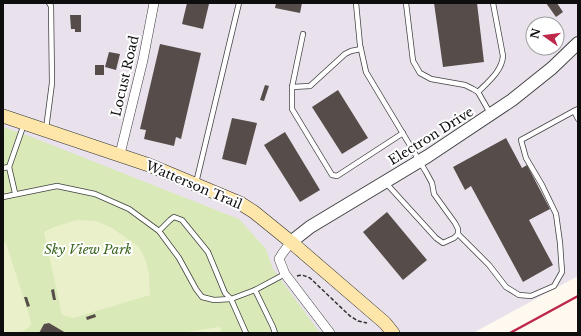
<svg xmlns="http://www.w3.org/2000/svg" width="581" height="336" font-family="'Libre Baskerville',serif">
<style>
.industrial{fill:#e9e2ec;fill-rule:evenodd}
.green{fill:#dae9b8}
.pitch{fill:#eaf0ca}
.building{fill:#564d4a}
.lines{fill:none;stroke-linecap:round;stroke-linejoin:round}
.service-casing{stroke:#414141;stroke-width:6}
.minor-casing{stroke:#414141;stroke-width:10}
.tertiary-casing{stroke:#414141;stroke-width:14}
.secondary-casing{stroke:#303030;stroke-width:14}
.path{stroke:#303030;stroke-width:1.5;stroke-dasharray:4 2;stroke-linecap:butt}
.service{stroke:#fff;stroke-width:4.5}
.minor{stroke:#fff;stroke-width:9}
.tertiary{stroke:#fff;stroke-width:12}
.secondary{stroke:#fee5aa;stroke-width:13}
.rail{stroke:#bd274a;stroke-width:2.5}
.labels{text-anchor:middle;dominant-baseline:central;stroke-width:4;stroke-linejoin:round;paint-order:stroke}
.street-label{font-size:13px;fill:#0e0e0e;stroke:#fff}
.park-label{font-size:13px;font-style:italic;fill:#3a651e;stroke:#fff}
</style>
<rect width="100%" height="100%" fill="#fff9ef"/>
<!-- industrial -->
<path class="industrial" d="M3,3H578V276L473,333H3ZM533,24H557V48H533Z"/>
<!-- green -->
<path class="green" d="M3,127L29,136L239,219L266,249L273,269L320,333H3Z"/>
<!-- pitch -->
<g class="pitch">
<path d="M77,220L96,221L112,228L139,247L146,261L149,275L150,295L73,318L62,315L44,232L54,227Z"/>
<path d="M3,243H6L30,318L31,325C23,334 14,333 3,333Z"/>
<path d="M220,327L222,333H179Z"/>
</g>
<!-- building -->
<g class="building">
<path d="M187,3L209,4L203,29L182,24Z"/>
<path d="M276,3H302L300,13L275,8Z"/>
<path d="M434,3H477L484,62L443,67Z"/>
<path d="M546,3H557L563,12L556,17Z"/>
<path d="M70,15H81V32H75V29H71Z"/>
<path d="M160,44L201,53L181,139L176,137L174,146L144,139L146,130L140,129Z"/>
<path d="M109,52L120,54L116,70L105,67Z"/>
<rect x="95" y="65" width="9" height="10"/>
<path d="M265,85L269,86L264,101L260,100Z"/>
<path d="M338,90L368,138L342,154L312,107Z"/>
<path d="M232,118L257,123L246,165L222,159Z"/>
<path d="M285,132L320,190L300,202L264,145Z"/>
<path d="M506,138L522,168L527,165L550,209L529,220L553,265L523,282L471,186L465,190L453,167Z"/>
<path d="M387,212L427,260L403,280L363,232Z"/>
<path d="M54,289L56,300H53L51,290Z"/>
<path d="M24,297H27L30,306L27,307Z"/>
<path d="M95,314L96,317L87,320L86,317Z"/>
<path d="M49,323L66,333H39L44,324Z"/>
</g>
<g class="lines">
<defs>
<g id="service">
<path d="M356,3L360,45L366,72L426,172L432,183L434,194L455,223L458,229V234L454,238L443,243L436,238L385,182"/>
<path d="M406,3L413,61L420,73L431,79L465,85L473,89L478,92L490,113"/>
<path d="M303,34L292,87V109L332,175L337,176L403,133"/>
<path d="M292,87L310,86L345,54L351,51L361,49"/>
<path d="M478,92C488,82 502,71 503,56L493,3"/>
<path d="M578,109L574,111L578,119"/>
<path d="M46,129L52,83L51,6L49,3"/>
<path d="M9,167L24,124"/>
<path d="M3,168L9,167L15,193"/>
<path d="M196,183L239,3"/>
<path d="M3,197L57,186L95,194L129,209L159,231L170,220L174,217L182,220L208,252L225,293L231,299L246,333"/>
<path d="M159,231L179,258L196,289L202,297L214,300L231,299L255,290L285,274"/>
<path d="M458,234L489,265L506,287L519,295L531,296L554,286L562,272L560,243L556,214L542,185L526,158L521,140L574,111"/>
<path d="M255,290L273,327L275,333"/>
</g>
<g id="minor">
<path d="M120,154L143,60L154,3"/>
<path d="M291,242L282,254L279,259L285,274L330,333"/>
</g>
<path id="tertiary" d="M291,242L310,227L428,156L512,100L552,68L578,43"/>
<path id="secondary" d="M3,116L149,165L240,203L254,212L291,242L385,323L393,333"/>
</defs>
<!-- service casing -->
<use href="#service" class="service-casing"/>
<!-- minor casing -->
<use href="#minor" class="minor-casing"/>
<!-- tertiary casing -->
<use href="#tertiary" class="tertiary-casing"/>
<!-- secondary casing -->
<use href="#secondary" class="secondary-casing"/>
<!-- path -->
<path class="path" d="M297,276C302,274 305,276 310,278L350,316L358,321L367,323"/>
<!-- service -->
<use href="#service" class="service"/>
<!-- minor -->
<use href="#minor" class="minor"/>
<!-- tertiary -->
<use href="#tertiary" class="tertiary"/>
<!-- secondary -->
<use href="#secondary" class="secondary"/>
<!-- rail -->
<path class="rail" d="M510,333L578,296"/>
</g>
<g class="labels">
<!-- street labels -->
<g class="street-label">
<text transform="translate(125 76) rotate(-77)">Locust Road</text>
<text transform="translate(431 136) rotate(-32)">Electron Drive</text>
<text transform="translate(194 185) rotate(23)">Watterson Trail</text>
</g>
<!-- park labels -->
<g class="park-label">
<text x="88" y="249">Sky View Park</text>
</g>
</g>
<!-- border -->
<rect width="581" height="336" fill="none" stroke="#0e0e0e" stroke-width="8"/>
<!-- north arrow -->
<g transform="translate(545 36) rotate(284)"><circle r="19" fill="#ffffff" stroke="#9f9f9f"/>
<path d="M0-3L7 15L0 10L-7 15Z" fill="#bd274a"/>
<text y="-6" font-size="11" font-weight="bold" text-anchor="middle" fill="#0e0e0e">N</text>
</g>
</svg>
